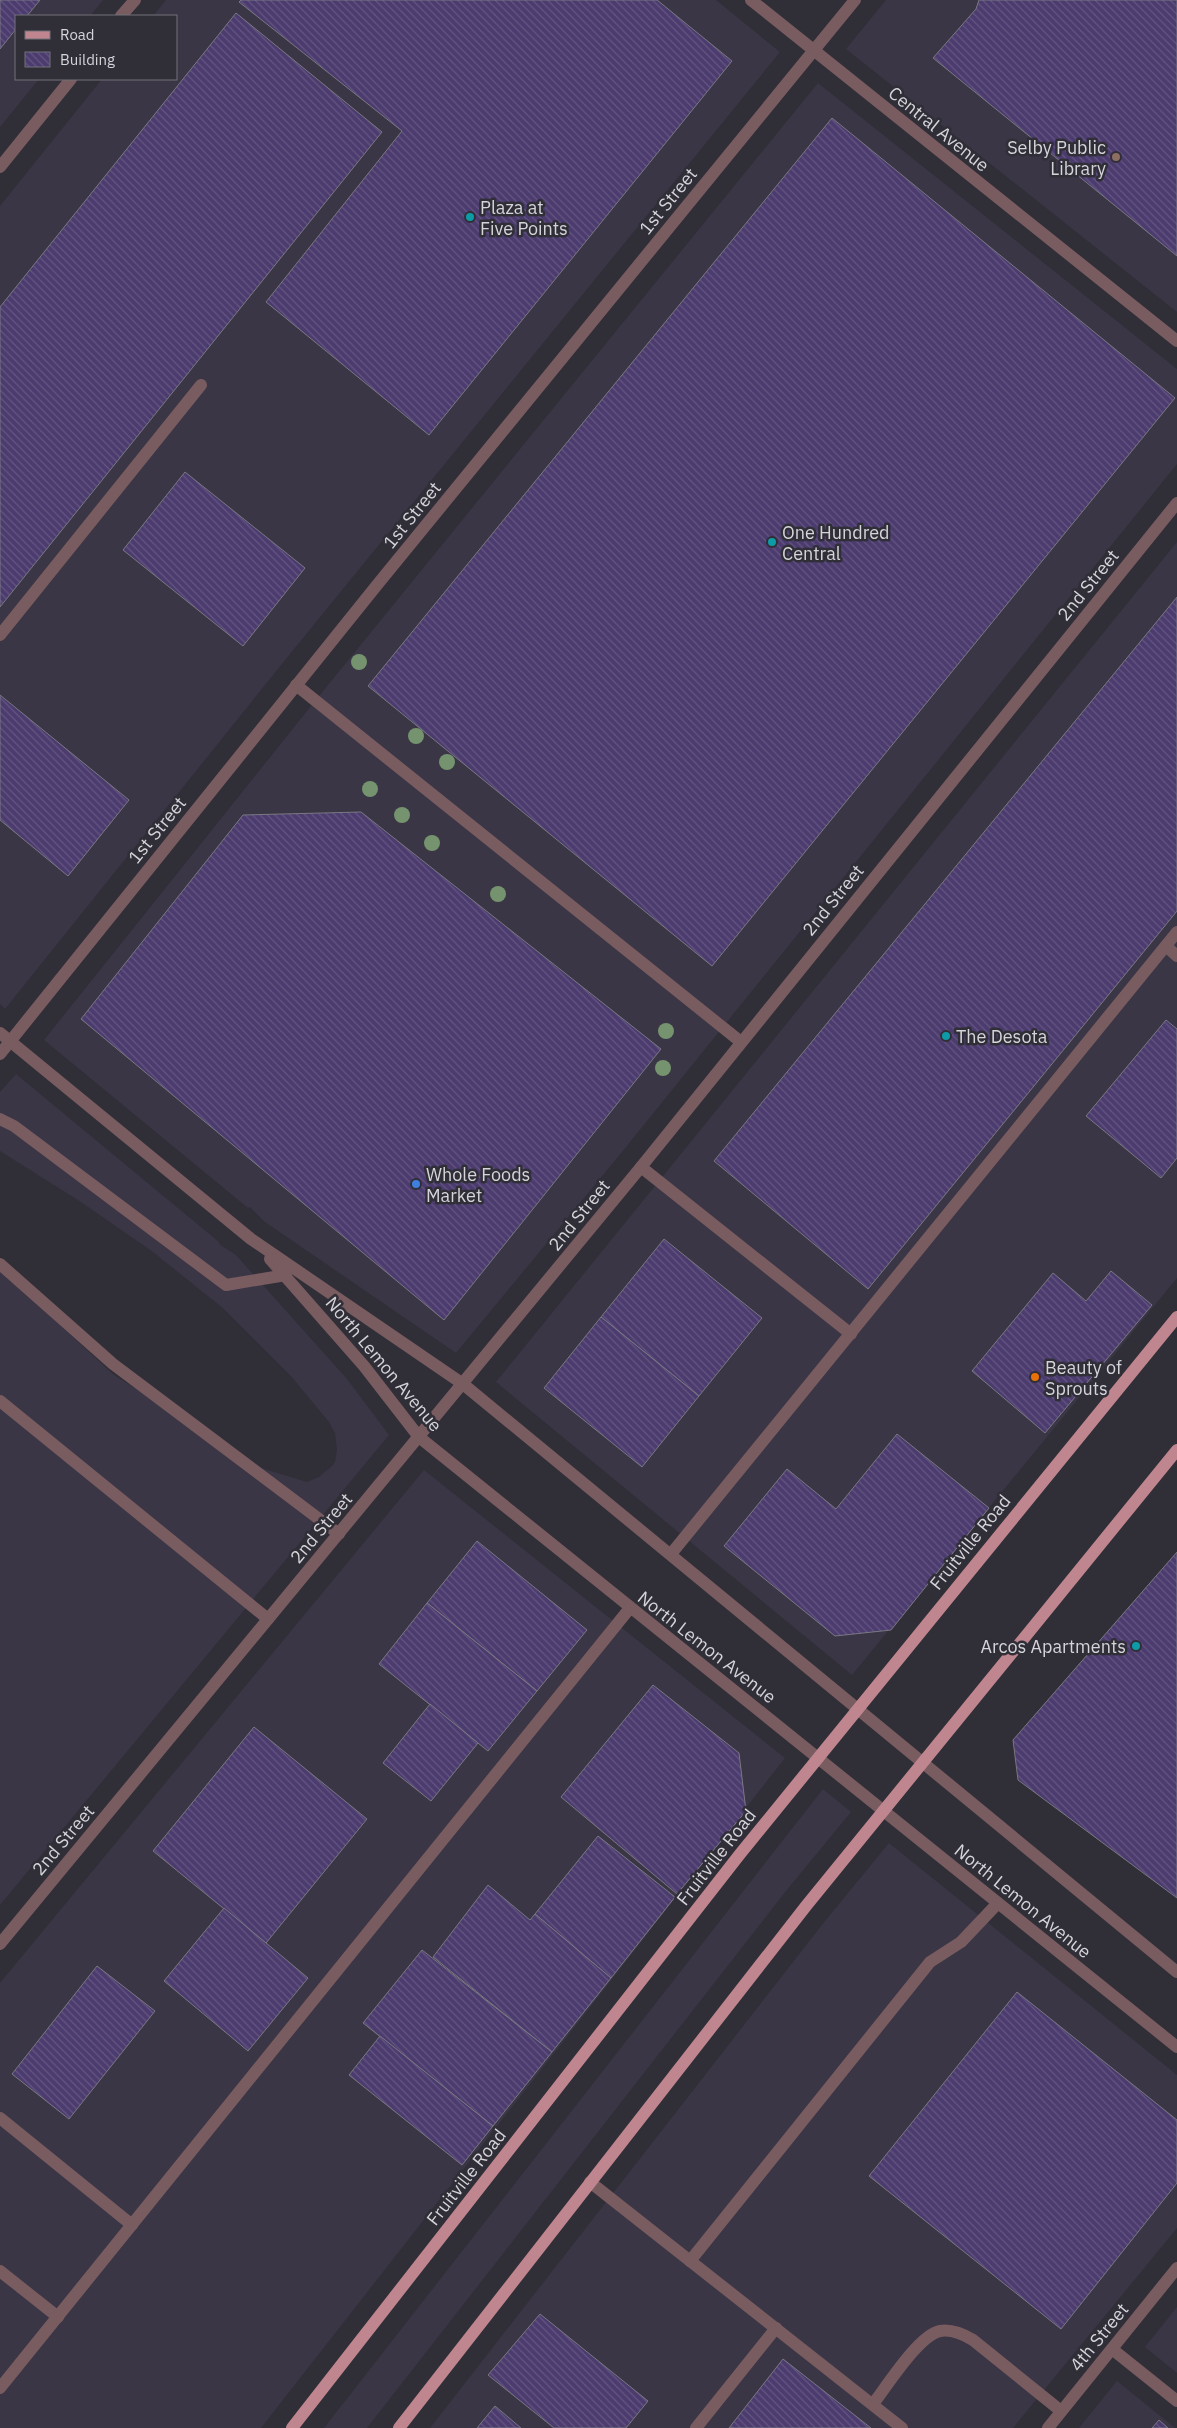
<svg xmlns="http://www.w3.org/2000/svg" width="1177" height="2428" font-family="'IBM Plex Sans',sans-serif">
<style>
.built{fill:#3a3645}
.building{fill:url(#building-back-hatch);stroke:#7a7882}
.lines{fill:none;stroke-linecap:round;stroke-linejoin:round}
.minor{stroke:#795c60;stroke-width:12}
.major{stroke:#c0868f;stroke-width:12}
.tree{fill:#75936e}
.education-dot{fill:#8d6e63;stroke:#302e37;stroke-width:2}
.culture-dot{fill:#0f9aa8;stroke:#302e37;stroke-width:2}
.shop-dot{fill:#3f7fe0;stroke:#302e37;stroke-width:2}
.food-dot{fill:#e8710a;stroke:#302e37;stroke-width:2}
.labels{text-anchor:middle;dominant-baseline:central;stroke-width:5;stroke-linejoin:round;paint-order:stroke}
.street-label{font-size:18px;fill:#d5d4da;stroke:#302e37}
.poi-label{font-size:18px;fill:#d5d4da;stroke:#302e37;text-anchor:start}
</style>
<defs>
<pattern id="building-back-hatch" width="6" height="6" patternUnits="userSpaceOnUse" patternTransform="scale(1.25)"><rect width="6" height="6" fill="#4b3b6e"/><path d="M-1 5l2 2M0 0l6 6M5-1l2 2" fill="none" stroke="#645682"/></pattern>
</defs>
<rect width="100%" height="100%" fill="#302e37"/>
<!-- built -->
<g class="built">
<path d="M0,0H103L90,16H16V79H39L0,127Z"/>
<path d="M166,0H716L780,52L277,670L5,1009L0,1004V206L102,79H176V16H153Z"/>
<path d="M886,0H1177V312L846,49Z"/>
<path d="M818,83L1177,369V464L622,1152L456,1353L265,1222L250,1207L248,1208L44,1040L315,701Z"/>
<path d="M1177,542V1278L852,1675L496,1382Z"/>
<path d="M16,1074L219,1242V1244L236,1255L347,1379L389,1435L0,1905V1265L34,1301L114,1375L261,1468L307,1482L319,1477L332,1466L335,1462L337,1450L335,1433L329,1422L290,1375L224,1309L153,1252L81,1202L0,1151V1092Z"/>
<path d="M424,1470L785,1758L261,2428H0V1983Z"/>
<path d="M823,1789L851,1812L786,1891L367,2428H324Z"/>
<path d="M889,1843L1177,2075V2228L1013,2428H430L825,1921Z"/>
<path d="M1177,2307V2373L1145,2347Z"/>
<path d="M1117,2381L1175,2428H1079Z"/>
</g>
<!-- building -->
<g class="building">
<path d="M0,0H40L27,16H16V29L0,49Z"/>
<path d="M241,0H657L732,61L429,435L266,302L402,131L239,2Z"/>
<path d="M979,0H1177V256L933,58L976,9Z"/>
<path d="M236,13L382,132L0,607V307Z"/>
<path d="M832,118L1175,398L712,966L368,686Z"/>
<path d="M185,472L305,568L243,646L123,550Z"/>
<path d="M1177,597V911L868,1289L714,1161Z"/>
<path d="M0,695L129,800L68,876L0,820Z"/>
<path d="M361,812L661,1049L444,1320L81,1019L243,815Z"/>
<path d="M1166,1020L1177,1029V1158L1161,1178L1086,1116Z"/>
<path d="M664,1239L762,1318L699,1396L601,1317Z"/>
<path d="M1111,1271L1152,1305L1045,1433L972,1371L1053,1273L1086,1301Z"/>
<path d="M601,1317L699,1396L642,1467L544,1388Z"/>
<path d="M897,1434L989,1508L891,1630L835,1636L724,1546L787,1469L836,1509Z"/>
<path d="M477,1541L587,1630L537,1691L427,1603Z"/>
<path d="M1177,1552V1898L1018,1780L1013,1740Z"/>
<path d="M427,1603L537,1691L488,1751L379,1664Z"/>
<path d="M653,1685L739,1753L746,1811L677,1894L561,1797Z"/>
<path d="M430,1704L478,1743L431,1801L383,1763Z"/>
<path d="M254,1727L367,1819L266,1943L153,1851Z"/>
<path d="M598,1836L675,1897L611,1978L535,1914Z"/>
<path d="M488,1885L530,1920L535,1914L611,1978L552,2052L433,1957Z"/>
<path d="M224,1908L308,1978L248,2051L164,1981Z"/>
<path d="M422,1950L552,2052L493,2126L363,2023Z"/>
<path d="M97,1966L155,2011L69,2119L12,2074Z"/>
<path d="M1017,1992L1177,2120V2183L1061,2329L869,2176Z"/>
<path d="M380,2036L493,2126L462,2165L349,2075Z"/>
<path d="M540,2314L648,2401L626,2428H554L488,2375Z"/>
<path d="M783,2359L871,2428H729Z"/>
<path d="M495,2406L521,2428H477Z"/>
<path d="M1159,2420L1168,2428H1152Z"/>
</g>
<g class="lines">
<!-- minor -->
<g class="minor">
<path d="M751,0L1177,341"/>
<path d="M121,16L135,0"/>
<path d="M0,167L71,79"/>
<path d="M0,635L201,385"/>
<path d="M296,685L741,1042"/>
<path d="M1166,946L1177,956"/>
<path d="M0,1033L251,1239L463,1384L1177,1972"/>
<path d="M0,1054L377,585L855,0"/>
<path d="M0,1119L14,1126L226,1285L286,1275"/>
<path d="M641,1167L851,1334"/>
<path d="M270,1259L364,1366L419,1437L1177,2047"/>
<path d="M0,1264L113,1364L339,1534"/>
<path d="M0,1401L268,1619"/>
<path d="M671,1554L1177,932"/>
<path d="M0,1944L641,1167L1177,503"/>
<path d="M0,2118L132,2225"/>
<path d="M590,2182L902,2428"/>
<path d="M690,2261L930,1962L961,1942L998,1903"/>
<path d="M0,2271L58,2317"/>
<path d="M1112,2349L1177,2401"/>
<path d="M0,2388L630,1608"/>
<path d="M873,2404C887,2386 919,2335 940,2331C952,2329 963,2334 973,2340L1061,2411"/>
<path d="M696,2428L776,2328"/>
<path d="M1048,2428L1177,2268"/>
</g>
<!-- major -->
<g class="major">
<path d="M292,2428L740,1854L1177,1317"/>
<path d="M399,2428L806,1906L1177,1450"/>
</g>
</g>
<!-- trees -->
<g class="tree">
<circle cx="359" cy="662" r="8"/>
<circle cx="416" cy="736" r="8"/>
<circle cx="447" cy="762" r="8"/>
<circle cx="370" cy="789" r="8"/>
<circle cx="402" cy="815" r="8"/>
<circle cx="432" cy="843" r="8"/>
<circle cx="498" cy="894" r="8"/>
<circle cx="666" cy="1031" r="8"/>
<circle cx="663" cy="1068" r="8"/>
</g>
<!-- markers -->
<circle class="education-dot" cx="1116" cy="157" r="5"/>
<g class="culture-dot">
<circle cx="470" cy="217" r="5"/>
<circle cx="772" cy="542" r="5"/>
<circle cx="946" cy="1036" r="5"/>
<circle cx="1136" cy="1646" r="5"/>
</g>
<circle class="shop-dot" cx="416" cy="1184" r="5"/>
<circle class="food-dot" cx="1035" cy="1377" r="5"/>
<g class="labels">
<!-- street labels -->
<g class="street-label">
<text transform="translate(939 129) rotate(39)">Central Avenue</text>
<text transform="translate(668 201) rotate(-51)">1st Street</text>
<text transform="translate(412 515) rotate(-51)">1st Street</text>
<text transform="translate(1088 585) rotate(-51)">2nd Street</text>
<text transform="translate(157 830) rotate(-51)">1st Street</text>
<text transform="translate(833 900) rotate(-51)">2nd Street</text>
<text transform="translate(579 1215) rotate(-51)">2nd Street</text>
<text transform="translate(384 1364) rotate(50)">North Lemon Avenue</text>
<text transform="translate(321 1528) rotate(-50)">2nd Street</text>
<text transform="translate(970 1542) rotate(-51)">Fruitville Road</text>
<text transform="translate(707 1647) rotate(38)">North Lemon Avenue</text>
<text transform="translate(63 1840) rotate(-50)">2nd Street</text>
<text transform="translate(716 1857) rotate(-52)">Fruitville Road</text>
<text transform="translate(1023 1901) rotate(39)">North Lemon Avenue</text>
<text transform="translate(466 2177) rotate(-52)">Fruitville Road</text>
<text transform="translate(1099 2337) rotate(-51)">4th Street</text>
</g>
<!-- poi labels -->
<g class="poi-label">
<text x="1106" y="147" text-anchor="end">Selby Public<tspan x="1106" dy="21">Library</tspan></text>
<text x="480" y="207">Plaza at<tspan x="480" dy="21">Five Points</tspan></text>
<text x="782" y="532">One Hundred<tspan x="782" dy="21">Central</tspan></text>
<text x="956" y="1036">The Desota</text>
<text x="426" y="1174">Whole Foods<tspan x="426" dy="21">Market</tspan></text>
<text x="1045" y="1367">Beauty of<tspan x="1045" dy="21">Sprouts</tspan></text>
<text x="1126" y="1646" text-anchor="end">Arcos Apartments</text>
</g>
</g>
<!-- legend -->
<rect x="15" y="15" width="162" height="65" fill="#302e37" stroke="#727078"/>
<rect x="25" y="31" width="25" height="8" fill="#c0868f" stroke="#727078"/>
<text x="60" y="40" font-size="15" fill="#d5d4da">Road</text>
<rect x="25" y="52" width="25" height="15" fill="url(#building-back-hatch)" stroke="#727078"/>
<text x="60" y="65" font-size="15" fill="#d5d4da">Building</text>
</svg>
